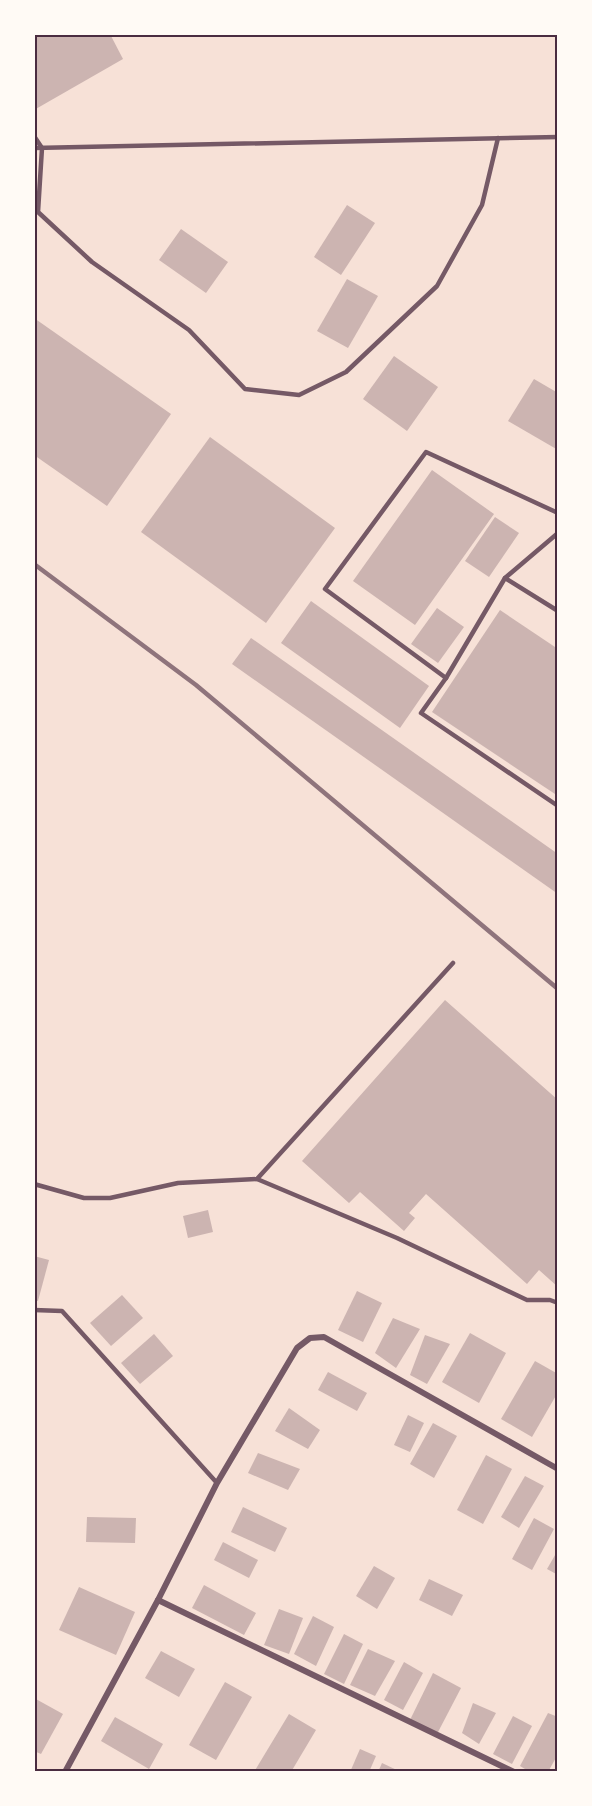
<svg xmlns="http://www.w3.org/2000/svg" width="592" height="1806" font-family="'DejaVu Sans',sans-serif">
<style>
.building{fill:#ccb4b1}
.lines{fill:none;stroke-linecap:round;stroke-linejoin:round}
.service{stroke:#755966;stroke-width:4.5}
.minor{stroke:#755966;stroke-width:6}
.rail{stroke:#8f747c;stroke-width:4.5}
.neatline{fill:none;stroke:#4a2c40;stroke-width:2}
</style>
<rect width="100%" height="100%" fill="#f7e1d7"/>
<!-- building -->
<g class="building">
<path d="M34,34H110L123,59L34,110Z"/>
<path d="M347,205L375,223L341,275L314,257Z"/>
<path d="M181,229L228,262L206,293L159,260Z"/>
<path d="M347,279L378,296L348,348L317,331Z"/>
<path d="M34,318L171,414L107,506L34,455Z"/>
<path d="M394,356L438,387L407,431L363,399Z"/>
<path d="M534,379L558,393V450L508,421Z"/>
<path d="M210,437L335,528L266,623L141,532Z"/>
<path d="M432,470L494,514L415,625L353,581Z"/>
<path d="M495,517L519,533L489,577L465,561Z"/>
<path d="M311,601L429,686L400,728L281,643Z"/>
<path d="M437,608L464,627L438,663L411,644Z"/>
<path d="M500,610L558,649V796L432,712Z"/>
<path d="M251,638L558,854V894L232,664Z"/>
<path d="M445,1000L558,1100V1287L539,1270L527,1284L426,1194L409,1213L415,1218L404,1231L360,1192L349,1203L302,1161Z"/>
<path d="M208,1210L213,1232L188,1238L183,1216Z"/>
<path d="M34,1256L49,1260L38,1301L34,1300Z"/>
<path d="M357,1291L382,1303L363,1342L338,1330Z"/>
<path d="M122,1295L143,1318L111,1346L90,1323Z"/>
<path d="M393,1318L420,1329L396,1368L375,1353Z"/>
<path d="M470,1333L506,1353L479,1403L442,1382Z"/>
<path d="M154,1334L173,1356L140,1384L121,1363Z"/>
<path d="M425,1335L450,1344L427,1384L410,1375Z"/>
<path d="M535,1361L558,1374V1392L532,1437L501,1419Z"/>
<path d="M328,1372L367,1393L357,1411L318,1390Z"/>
<path d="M289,1408L320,1430L308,1449L275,1431Z"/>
<path d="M408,1415L424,1423L410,1452L394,1445Z"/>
<path d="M433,1423L457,1436L434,1478L410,1464Z"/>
<path d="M258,1453L300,1469L288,1490L248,1473Z"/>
<path d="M486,1455L512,1469L483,1524L457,1510Z"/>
<path d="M525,1476L544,1486L519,1528L501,1517Z"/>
<path d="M243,1507L287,1528L275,1552L231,1532Z"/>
<path d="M87,1517L136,1518L135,1543L86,1542Z"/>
<path d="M534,1518L554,1529L532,1570L512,1559Z"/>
<path d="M223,1542L258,1560L249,1578L214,1560Z"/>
<path d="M558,1550V1575L547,1569Z"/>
<path d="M374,1566L395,1578L377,1609L356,1596Z"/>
<path d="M429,1579L463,1595L452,1616L419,1600Z"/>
<path d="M204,1585L256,1613L244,1635L192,1608Z"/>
<path d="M79,1587L135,1612L116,1655L59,1630Z"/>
<path d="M279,1609L303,1618L289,1654L264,1645Z"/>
<path d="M313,1616L334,1627L316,1666L294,1654Z"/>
<path d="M344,1634L363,1644L344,1684L324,1674Z"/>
<path d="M368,1649L395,1661L375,1696L350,1685Z"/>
<path d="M161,1651L195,1669L179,1697L145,1678Z"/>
<path d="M404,1662L423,1673L403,1710L384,1700Z"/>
<path d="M433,1673L461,1688L437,1734L410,1720Z"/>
<path d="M225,1682L252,1697L216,1760L189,1745Z"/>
<path d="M34,1698L63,1714L41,1754L34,1751Z"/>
<path d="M473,1703L496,1713L479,1744L462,1733Z"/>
<path d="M548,1713L558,1717V1754L548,1772H530L520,1766Z"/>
<path d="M289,1714L316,1730L291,1772H254Z"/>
<path d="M513,1716L532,1726L512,1764L493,1754Z"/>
<path d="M115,1717L163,1744L149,1769L101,1741Z"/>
<path d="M360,1749L376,1756L369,1772H350Z"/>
<path d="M382,1763L401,1772H378Z"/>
</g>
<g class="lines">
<!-- service -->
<g class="service">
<path d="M34,136L42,148L38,212L92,262L189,330L245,389L299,395L346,372L437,286L482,205L498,138"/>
<path d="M34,148L558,137"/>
<path d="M558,513L426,452L325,589L446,678L421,713L558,806"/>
<path d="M505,578L558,611"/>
<path d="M446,678L505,578L558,533"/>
<path d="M257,1179L397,1238L527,1300H550L558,1303"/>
<path d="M34,1184L84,1198H110L178,1183L257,1179L453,963"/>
<path d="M34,1310L62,1311L217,1483"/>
</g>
<!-- minor -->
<g class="minor">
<path d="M158,1600L514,1772"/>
<path d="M65,1772L158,1600L217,1483L297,1348L310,1338L324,1337L558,1469"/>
</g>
<!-- rail -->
<path class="rail" d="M34,564L196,685L558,989"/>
</g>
<!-- border -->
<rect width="592" height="1806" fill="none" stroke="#fffaf5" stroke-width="72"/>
<rect x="36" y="36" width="520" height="1734" class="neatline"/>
</svg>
